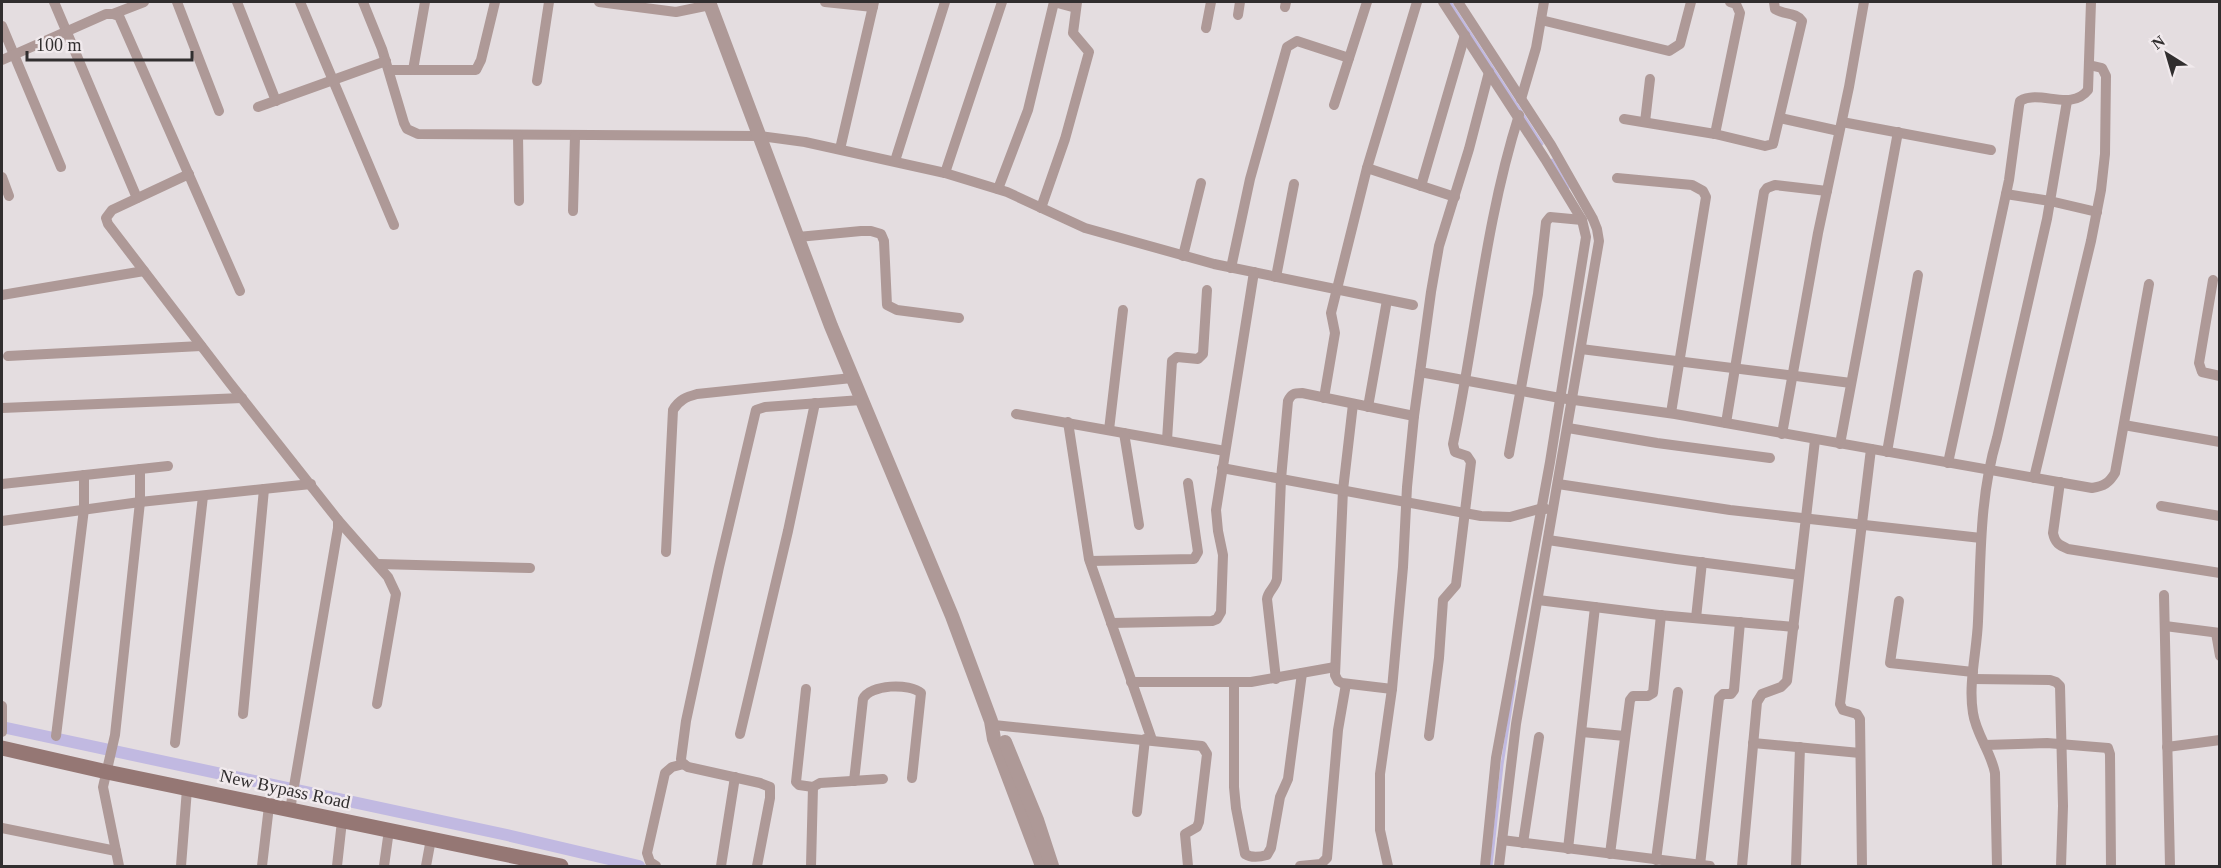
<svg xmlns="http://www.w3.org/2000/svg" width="2221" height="868" font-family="'Times New Roman',serif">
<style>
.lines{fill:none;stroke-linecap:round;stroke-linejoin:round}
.stream{stroke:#c1b9e1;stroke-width:3}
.canal{stroke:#c1b9e1;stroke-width:12}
.minor{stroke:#ae9997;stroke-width:10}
.tertiary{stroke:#ae9997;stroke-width:14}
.secondary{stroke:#957774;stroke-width:15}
.labels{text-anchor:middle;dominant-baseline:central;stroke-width:5;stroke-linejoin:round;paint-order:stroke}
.street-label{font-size:18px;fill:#312e2f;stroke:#f1eaed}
</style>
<rect width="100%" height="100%" fill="#e4dde0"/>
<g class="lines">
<!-- stream -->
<g class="stream">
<path d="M1450,2L1542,144"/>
<path d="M1552,160L1568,188"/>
<path d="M1491,866L1502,765L1515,681"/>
</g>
<!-- canal -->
<path class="canal" d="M2,727L507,835L639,866"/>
<!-- minor -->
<g class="minor">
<path d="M54,2L137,198"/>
<path d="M177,2L219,111"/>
<path d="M237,2L276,101"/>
<path d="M300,2L394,225"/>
<path d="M363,2L382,49L404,123L407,129L418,134L760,136L805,142L945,173L1007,192L1085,228L1214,264L1413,305"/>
<path d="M599,2L676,12L710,5"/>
<path d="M825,2L873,7"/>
<path d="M1443,2L1545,159L1582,220L1586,237L1550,462L1496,758L1485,866"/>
<path d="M1458,2L1551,145L1593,219L1597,229L1599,241L1516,724L1499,866"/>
<path d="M1285,7L1286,2"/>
<path d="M113,14L144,2"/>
<path d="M1238,15L1240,2"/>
<path d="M1541,20L1669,51L1680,44L1691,2"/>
<path d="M2,26L61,167"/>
<path d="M1206,28L1211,2"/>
<path d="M2,60L106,14H113L119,16L240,291"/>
<path d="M389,70H476L481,60L495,2"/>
<path d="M413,70L425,2"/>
<path d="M537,81L549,2"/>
<path d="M1521,99L1536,48L1544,2"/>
<path d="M1334,105L1367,2"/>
<path d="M258,107L386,61"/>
<path d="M1780,118L1839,131"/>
<path d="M1624,119L1715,134L1765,146L1773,144L1802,21C1796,12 1784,15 1775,9L1774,2"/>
<path d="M1645,122L1650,79"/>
<path d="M1842,122L1991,150"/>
<path d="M1715,134L1740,13L1736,4L1730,2"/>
<path d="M518,135L519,201"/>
<path d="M840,149L874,2"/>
<path d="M895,161L945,2"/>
<path d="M1367,168L1455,197"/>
<path d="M945,173L1002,2"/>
<path d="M189,174L112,210L106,218L108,224L229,382L338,520V528L290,810"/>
<path d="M2,177L9,196"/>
<path d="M1617,178L1692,185L1703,191L1706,197L1671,413"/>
<path d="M1421,186L1465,35"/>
<path d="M998,189L1028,110L1054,2L1076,8"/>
<path d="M2006,194L2050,201L2097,212"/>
<path d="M1041,208L1065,139L1089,52L1073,33L1077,2"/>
<path d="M573,211L575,136"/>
<path d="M798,237L861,231H871L881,234L884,241L887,305L897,310L959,318"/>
<path d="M1183,256L1201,183"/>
<path d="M1231,268L1250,179L1287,47L1297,41L1349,58"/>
<path d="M1276,277L1294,184"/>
<path d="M2213,280L2199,363L2202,372L2220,376"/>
<path d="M2,295L144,271"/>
<path d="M1581,349L1851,383"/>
<path d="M8,356L201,346"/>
<path d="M1420,372L1560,398L1675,414L2092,488C2104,486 2109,483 2115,473L2149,284"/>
<path d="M1324,398L1335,333L1331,313L1367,168L1417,2"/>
<path d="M1353,404L1343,490L1335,675L1338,681L1342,683L1392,689"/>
<path d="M1368,407L1387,300"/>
<path d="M2,408L242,398"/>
<path d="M1016,414L1225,451"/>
<path d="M1068,422L1089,559L1152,740"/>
<path d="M1726,423L1764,192L1767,188L1775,185L1827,191"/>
<path d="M2124,425L2220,442"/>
<path d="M1568,428L1657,443L1770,458"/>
<path d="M1109,430L1123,310"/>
<path d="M1124,433L1139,525"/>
<path d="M1782,434L1818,233L1849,87L1864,2"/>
<path d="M1167,440L1172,361L1177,357L1198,359L1203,354L1207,290"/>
<path d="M1840,444L1898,132"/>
<path d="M1887,452L1918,275"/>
<path d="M1509,454L1538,294L1546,222L1550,217L1582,220"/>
<path d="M1948,463L2009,180L2019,106L2020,101C2040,89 2071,112 2088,90L2091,2"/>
<path d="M1222,468L1481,516L1510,517L1539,509H1546"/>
<path d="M2034,478L2091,241L2101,190L2105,154L2106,76L2102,68L2089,65"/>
<path d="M2060,482L2053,533C2055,543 2059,545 2068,549L2220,573"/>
<path d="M2,484L168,466"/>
<path d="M1558,484L1730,510L1981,538"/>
<path d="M2161,506L2220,516"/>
<path d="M338,520L388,577L396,594L377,704"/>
<path d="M2,521L140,502L311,484"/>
<path d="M1548,540L1676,559L1799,575"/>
<path d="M666,552L673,410C679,400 686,397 697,394L852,378"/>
<path d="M1090,561L1194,559L1198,552L1188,483"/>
<path d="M378,564L530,568"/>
<path d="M2164,595L2170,866"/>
<path d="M1538,600L1659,615L1794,627"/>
<path d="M1899,601L1890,663L1973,672"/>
<path d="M1696,618L1702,562"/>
<path d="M1111,623L1212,621L1217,619L1221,612L1223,555L1218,531L1216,510L1254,272"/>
<path d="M2165,626L2220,633"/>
<path d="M2216,633L2220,656"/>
<path d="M1276,679L1267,599C1268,591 1275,588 1277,579L1281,479L1288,401C1291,394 1294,393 1302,393L1414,416"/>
<path d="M1973,679L2050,680L2056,682L2060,686L2063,806L2061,866"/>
<path d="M1131,682H1251L1335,667"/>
<path d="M1234,682V787L1236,808L1245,854C1251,858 1260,857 1267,855L1271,848L1280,797L1288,779L1302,673"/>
<path d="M806,689L796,782L799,785L813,787"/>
<path d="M2,706V732"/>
<path d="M243,714L264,489"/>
<path d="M994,725L1202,746L1207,754L1199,822L1197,827L1185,834L1188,866"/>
<path d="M1582,732L1625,736"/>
<path d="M740,734L788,531L815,403"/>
<path d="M56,736L84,509V475"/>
<path d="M1429,736L1439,658L1443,600L1456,585L1471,462L1467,456L1455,452L1453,444C1476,335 1485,222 1519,115"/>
<path d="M175,743L203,496"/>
<path d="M1753,743L1860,753"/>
<path d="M1985,745L2047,743L2108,748L2110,754L2111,866"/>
<path d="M2167,747L2220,740"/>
<path d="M854,781L863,699C870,684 910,683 921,693L912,778"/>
<path d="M1137,812L1145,739"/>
<path d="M2,828L116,851"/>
<path d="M1502,840L1710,866"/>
<path d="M1523,843L1539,737"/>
<path d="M1568,849L1595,607"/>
<path d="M1610,854L1630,700L1633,696H1648L1653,693L1661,615"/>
<path d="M1656,860L1678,692"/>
<path d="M1700,865L1719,698L1723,694H1731L1734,690L1740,622"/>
<path d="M119,866L103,787L115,735L140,502V469"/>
<path d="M181,866L187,789"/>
<path d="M262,866L269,806"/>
<path d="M337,866L342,821"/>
<path d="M384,866L389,830"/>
<path d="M426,866L431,839"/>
<path d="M656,866L650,862L647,853L665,773L672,767L684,764"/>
<path d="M721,866L735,777"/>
<path d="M757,866L770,798V787L760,783L688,767L682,763L681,759L686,721L719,567L756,410L765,407L861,400"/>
<path d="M811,866L813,787L820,783L883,779"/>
<path d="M1300,866L1321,864L1327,858L1338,730L1346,684"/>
<path d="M1388,866L1380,830V774L1392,689L1403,567L1407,487L1414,416L1431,292L1439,246L1469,149L1489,72"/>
<path d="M1742,866L1757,702L1762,694L1781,687L1787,681L1815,440"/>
<path d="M1796,866L1800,747"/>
<path d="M1862,866L1860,719L1857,714L1843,710L1840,704L1871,449"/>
<path d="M1997,866L1995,773C1991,752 1976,734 1973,713C1968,683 1977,651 1978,621C1981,559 1979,498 1997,438L2047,219L2067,101"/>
</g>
<!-- tertiary -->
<g class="tertiary">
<path d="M709,2L831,326L952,616L991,721L994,739L1042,866"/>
<path d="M1005,742L1037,820L1052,866"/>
</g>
<!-- secondary -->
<path class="secondary" d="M2,748L107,772L561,866"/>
</g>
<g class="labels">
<!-- street labels -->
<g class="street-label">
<text transform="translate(285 789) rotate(12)">New Bypass Road</text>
</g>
</g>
<!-- border -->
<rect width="2221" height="868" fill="none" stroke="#312e2f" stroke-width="6"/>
<!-- north arrow -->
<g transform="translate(2167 54) rotate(323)" stroke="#f1eaed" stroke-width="4.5" paint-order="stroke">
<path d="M0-4.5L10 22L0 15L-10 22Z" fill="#312e2f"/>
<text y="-9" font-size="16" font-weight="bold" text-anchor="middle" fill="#312e2f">N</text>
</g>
<!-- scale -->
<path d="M27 51v9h165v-9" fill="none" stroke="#312e2f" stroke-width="3"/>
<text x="36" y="51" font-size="18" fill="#312e2f" stroke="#f1eaed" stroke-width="4.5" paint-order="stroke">100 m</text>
</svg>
